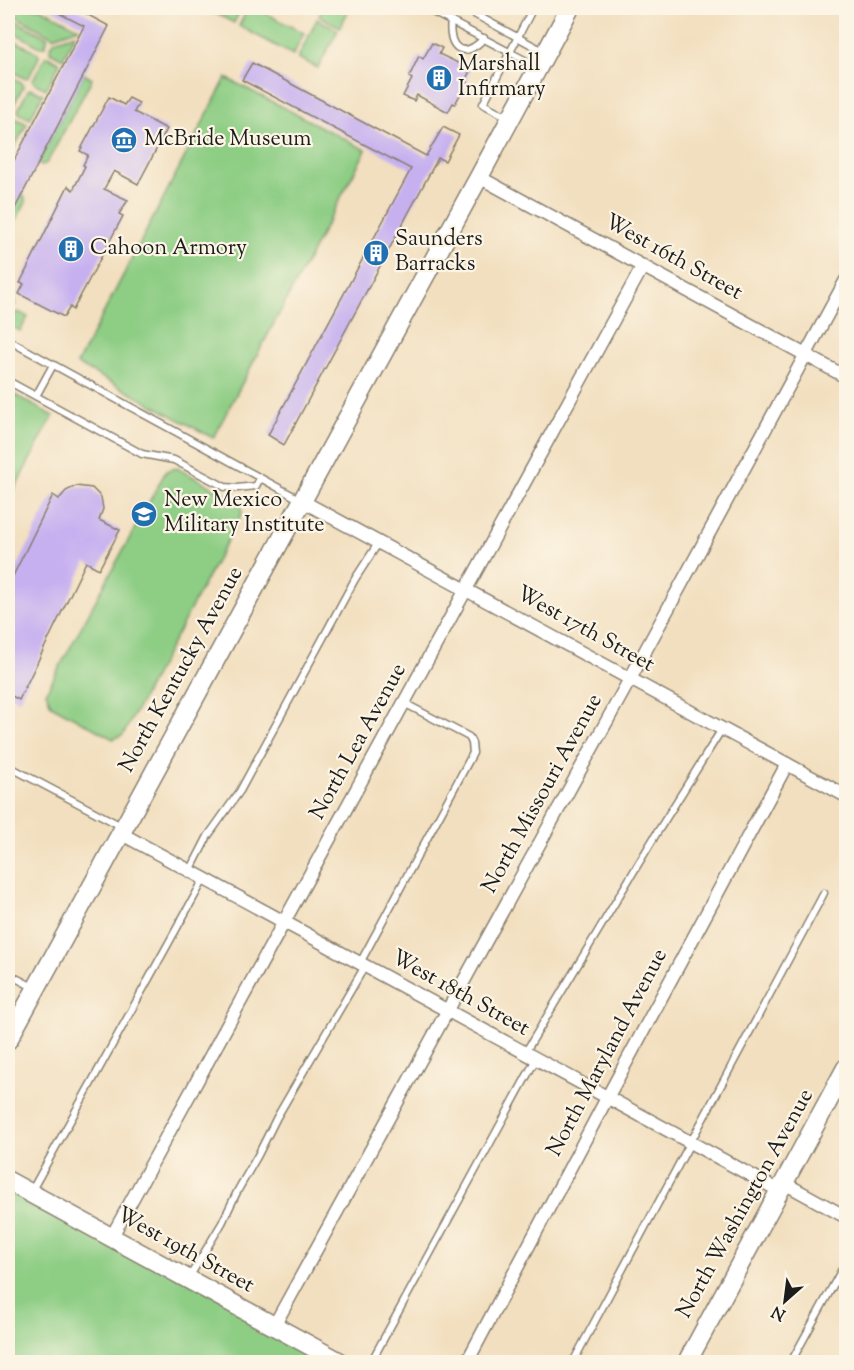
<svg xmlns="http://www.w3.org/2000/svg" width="854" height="1370" font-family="'Sorts Mill Goudy',serif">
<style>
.green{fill:#8dcd84;stroke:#547450;stroke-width:1.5}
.building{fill:#c6b0f0}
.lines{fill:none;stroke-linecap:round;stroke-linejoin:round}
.lane-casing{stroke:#877e6e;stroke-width:9}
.street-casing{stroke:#877e6e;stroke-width:15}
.secondary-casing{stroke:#877e6e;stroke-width:21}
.lane{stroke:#fff;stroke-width:6}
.street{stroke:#fff;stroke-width:12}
.secondary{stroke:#fff;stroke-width:18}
.labels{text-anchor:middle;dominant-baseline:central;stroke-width:4.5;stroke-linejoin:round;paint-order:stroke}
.poi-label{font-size:22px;fill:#1c1c1c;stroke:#fcf5e5;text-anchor:start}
.street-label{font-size:22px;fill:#1c1c1c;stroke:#fcf5e5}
</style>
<rect width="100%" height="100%" fill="#fcf5e5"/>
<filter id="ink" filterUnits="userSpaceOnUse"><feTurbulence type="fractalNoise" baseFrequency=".0167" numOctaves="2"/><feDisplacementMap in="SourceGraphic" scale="12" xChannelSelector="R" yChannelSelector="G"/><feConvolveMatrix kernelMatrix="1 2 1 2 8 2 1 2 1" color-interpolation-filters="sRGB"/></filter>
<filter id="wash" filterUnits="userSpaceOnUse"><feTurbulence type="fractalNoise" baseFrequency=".008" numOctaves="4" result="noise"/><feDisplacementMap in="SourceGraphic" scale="24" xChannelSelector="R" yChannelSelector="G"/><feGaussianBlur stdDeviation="1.35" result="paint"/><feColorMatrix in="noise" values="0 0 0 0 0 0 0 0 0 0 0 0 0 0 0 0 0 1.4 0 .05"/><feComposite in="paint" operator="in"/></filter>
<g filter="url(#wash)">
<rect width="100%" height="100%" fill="#f2dfbf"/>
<!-- green -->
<g class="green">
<path d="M8,8H40L79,28L53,37L8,12Z"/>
<path d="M205,8H237L240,11L234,23Z"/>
<path d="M248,8H255L304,33L293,55L239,26Z"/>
<path d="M323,8H350L340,27L319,16Z"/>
<path d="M8,17L47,37V41L45,46L40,47L8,29Z"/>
<path d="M317,19L338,30L318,68L298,58Z"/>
<path d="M75,34L63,59L50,52V49L54,41Z"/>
<path d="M8,37L38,53L39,57L29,77L24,78L8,69Z"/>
<path d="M48,56L60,63L46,89L34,83L33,80L45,57Z"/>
<path d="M84,74L92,79L47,163L42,165L38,164Z"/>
<path d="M8,75L21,82L23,87L13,106L9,107H8Z"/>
<path d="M226,78L366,150L213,438L77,364Z"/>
<path d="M31,89L43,94L30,119L19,113L18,110L28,90Z"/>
<path d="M15,118L27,124L14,148L8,144C7,134 6,124 15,118Z"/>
<path d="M18,182L26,202L8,236V201Z"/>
<path d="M8,270L10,271L15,305L8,300Z"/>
<path d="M8,306L9,307V310L18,314L19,312L28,317L20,331L8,324Z"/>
<path d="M8,391L53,416L8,501Z"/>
<path d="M177,468L240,502L242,513L123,735L113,739L51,705L46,692L166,471Z"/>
<path d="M8,1181L340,1362H8Z"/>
</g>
<g id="blocks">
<!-- building -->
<g class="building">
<path d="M49,8H75L109,26L8,222V172L84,26Z"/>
<path d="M432,43L442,48L439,54L471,69L466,79L468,80L455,104L453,103L448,112L417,95L414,101L403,96L412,79L409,77L419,56L423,59Z"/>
<path d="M252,63L426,156L443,127L459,135L445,161L438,158L284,445L268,435L411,169L242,80Z"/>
<path d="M109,97L124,105L129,98L139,103L134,112L167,129L138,184L114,171L104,189L128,200L119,214L123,216L73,310L70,307L64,317L19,294L24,284L20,283L68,186L73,190L85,166L83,165L88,155L80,151Z"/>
<path d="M76,486L92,488L101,497L103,509L99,520L120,530L99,569L86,562L19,700L8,694V579L11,580L53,495L59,499L66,491Z"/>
</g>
</g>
</g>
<g filter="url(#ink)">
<use href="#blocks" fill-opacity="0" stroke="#877e6e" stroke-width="1.5"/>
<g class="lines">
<defs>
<g id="lane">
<path d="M425,8L536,66"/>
<path d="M463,8L545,52"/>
<path d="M451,21C447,48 464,61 484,38"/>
<path d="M510,118L483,104L533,8"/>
<path d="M8,340L299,499"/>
<path d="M8,381L142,454L174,460L225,487L237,488L256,486L260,478"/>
<path d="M36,396L53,365"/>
<path d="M8,766L123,827"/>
<path d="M190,871L208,836L240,791L355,579L379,542"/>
<path d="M360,963L473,753L472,743L469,737L404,703"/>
<path d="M8,974L35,988"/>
<path d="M525,1053L655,836L722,729"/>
<path d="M32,1190L204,879"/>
<path d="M190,1276L222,1223L238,1190L258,1155L277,1117L365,966"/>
<path d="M371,1362L536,1059"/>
<path d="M573,1362L824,893"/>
<path d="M791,1362L846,1262"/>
</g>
<g id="street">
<path d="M479,177L846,377"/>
<path d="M302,501L846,796"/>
<path d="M120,833L780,1191"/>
<path d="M784,1183L846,1217"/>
<path d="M111,1238L643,266"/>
<path d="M274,1326L630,679L846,280"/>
<path d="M467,1362L607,1098L787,764"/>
</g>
<g id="secondary">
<path d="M8,1040L479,177L570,8"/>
<path d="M8,1181L340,1362"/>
<path d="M687,1362L846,1068"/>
</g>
</defs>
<!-- lane casing -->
<use href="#lane" class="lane-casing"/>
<!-- street casing -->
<use href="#street" class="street-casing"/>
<!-- secondary casing -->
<use href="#secondary" class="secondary-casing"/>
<!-- lane -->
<use href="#lane" class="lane"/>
<!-- street -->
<use href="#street" class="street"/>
<!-- secondary -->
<use href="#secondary" class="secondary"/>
</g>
</g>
<!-- icons -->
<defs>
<symbol id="building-disc" viewBox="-11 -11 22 22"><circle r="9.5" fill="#1f6fb2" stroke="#fcf5e5"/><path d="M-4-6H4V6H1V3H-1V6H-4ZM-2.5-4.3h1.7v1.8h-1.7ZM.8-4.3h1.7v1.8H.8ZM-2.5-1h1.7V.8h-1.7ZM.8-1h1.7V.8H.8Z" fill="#fff"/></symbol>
<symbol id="museum-disc" viewBox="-11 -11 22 22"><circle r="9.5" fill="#1f6fb2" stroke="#fcf5e5"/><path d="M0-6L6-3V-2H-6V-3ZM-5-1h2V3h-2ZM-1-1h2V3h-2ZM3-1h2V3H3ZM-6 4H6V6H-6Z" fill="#fff"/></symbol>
<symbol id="university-disc" viewBox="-11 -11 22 22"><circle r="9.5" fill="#1f6fb2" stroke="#fcf5e5"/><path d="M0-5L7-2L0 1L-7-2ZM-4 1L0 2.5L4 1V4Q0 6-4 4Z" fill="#fff"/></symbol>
</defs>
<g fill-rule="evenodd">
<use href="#building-disc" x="424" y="63" width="30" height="30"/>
<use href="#museum-disc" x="109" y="125" width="30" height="30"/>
<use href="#building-disc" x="56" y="234" width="30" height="30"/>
<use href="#building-disc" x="361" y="238" width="30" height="30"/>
<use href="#university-disc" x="129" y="499" width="30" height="30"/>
</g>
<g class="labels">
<!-- poi labels -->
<g class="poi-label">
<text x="458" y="65">Marshall<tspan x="458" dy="25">Infirmary</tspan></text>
<text x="144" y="140">McBride Museum</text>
<text x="395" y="240">Saunders<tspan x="395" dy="25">Barracks</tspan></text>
<text x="90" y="249">Cahoon Armory</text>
<text x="164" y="501">New Mexico<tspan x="164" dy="25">Military Institute</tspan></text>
</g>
<!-- street labels -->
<g class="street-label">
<text transform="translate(673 258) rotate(29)">West 16th Street</text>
<text transform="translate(585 630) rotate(29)">West 17th Street</text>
<text transform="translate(182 670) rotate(-61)">North Kentucky Avenue</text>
<text transform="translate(359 742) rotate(-61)">North Lea Avenue</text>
<text transform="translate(543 794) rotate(-61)">North Missouri Avenue</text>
<text transform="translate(460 994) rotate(29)">West 18th Street</text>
<text transform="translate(608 1053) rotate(-62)">North Maryland Avenue</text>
<text transform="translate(746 1204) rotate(-61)">North Washington Avenue</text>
<text transform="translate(185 1251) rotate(29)">West 19th Street</text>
</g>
</g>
<!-- margin -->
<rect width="854" height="1370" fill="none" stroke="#fcf5e5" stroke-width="30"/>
<!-- north arrow -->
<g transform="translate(785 1301) rotate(208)" stroke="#fcf5e5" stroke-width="4.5" paint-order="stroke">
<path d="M0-4.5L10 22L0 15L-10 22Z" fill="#1c1c1c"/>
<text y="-9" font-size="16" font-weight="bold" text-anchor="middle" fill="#1c1c1c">N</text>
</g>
</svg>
